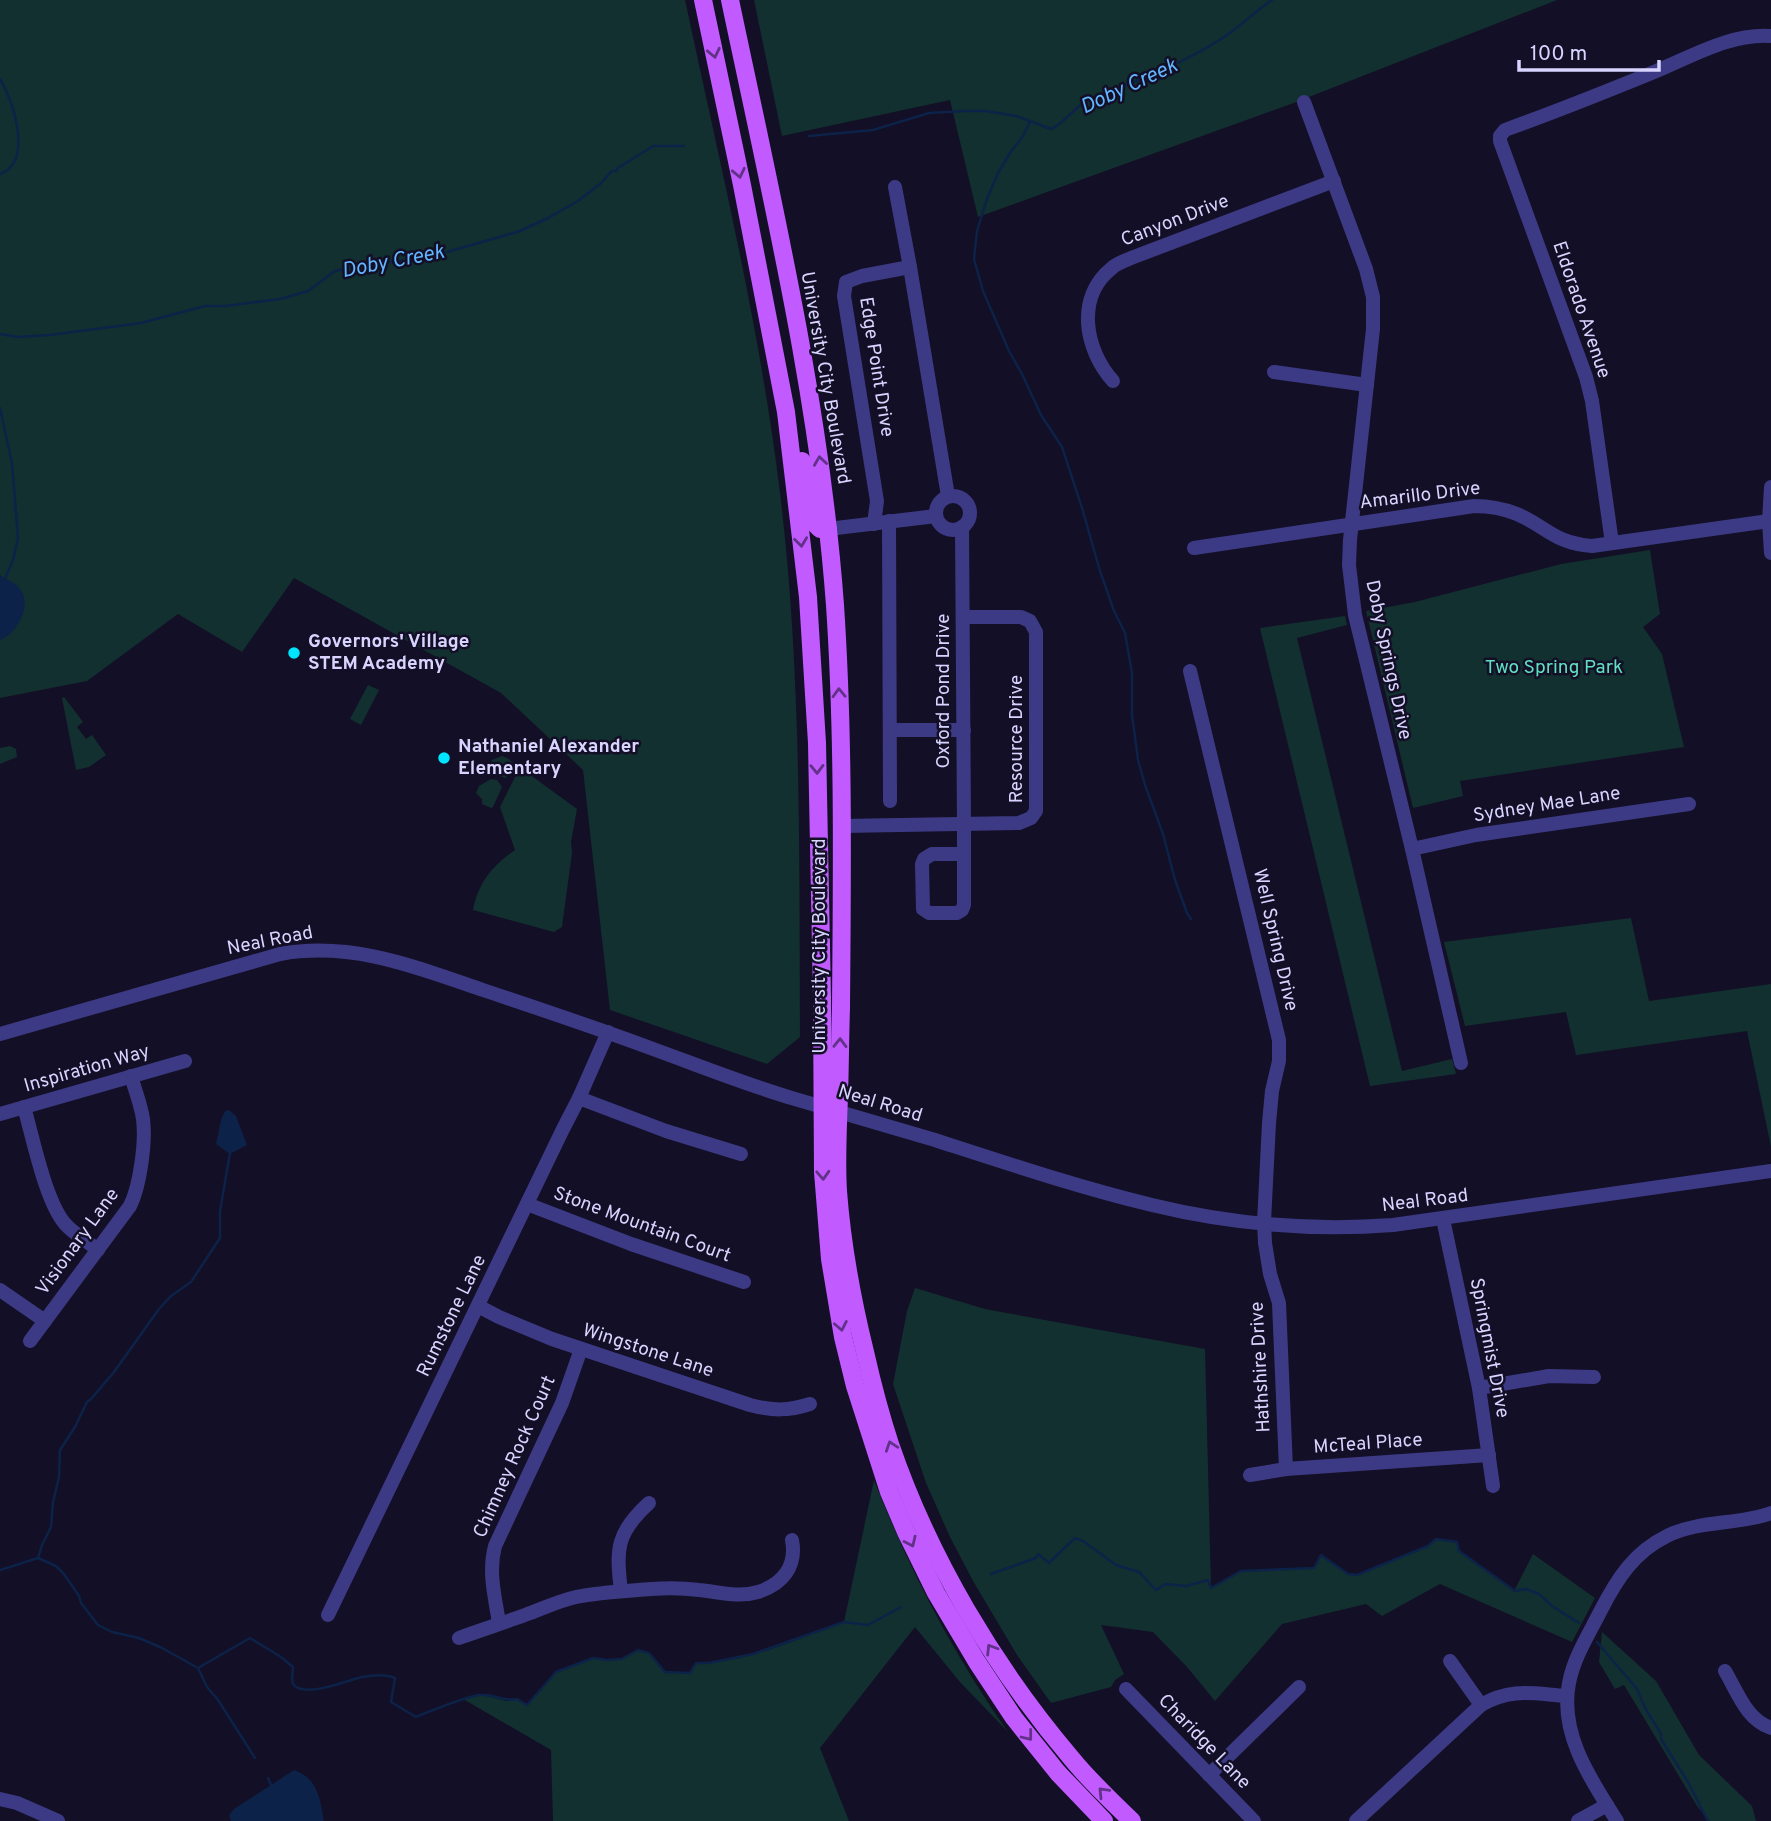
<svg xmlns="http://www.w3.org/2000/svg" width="1771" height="1821" font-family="Overpass,sans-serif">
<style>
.green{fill:#12302f}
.water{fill:#0c2248}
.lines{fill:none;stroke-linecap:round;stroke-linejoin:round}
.stream{stroke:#0c2248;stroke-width:2.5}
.minor{stroke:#3d3a85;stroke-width:14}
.major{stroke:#c25bff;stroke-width:18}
.oneway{stroke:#623188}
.poi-dot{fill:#00e5ff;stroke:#130f26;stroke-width:2.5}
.labels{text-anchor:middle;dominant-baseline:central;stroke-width:5;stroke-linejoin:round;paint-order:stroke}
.street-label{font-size:19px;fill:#d9d4ff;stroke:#130f26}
.poi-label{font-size:19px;font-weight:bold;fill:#d9d4ff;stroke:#130f26;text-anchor:start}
.park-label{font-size:19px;fill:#5fe0c0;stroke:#130f26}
.water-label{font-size:21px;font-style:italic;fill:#62b6ff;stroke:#130f26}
</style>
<rect width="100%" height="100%" fill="#130f26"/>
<!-- green -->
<g class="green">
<path d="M0,0H685C720,164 760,327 780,493C802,674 799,855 800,1037L767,1064L610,1010L583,770L501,693L294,578L242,652L178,614L87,681L0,698Z"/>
<path d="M754,0H1557L1291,104L978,217L950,100L782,136Z"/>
<path d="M1650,550L1660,614L1643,627L1662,654L1684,747L1460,781L1463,796L1413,808L1366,611L1415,602L1561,564Z"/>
<path d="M1345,616L1347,625L1297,638L1402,1071L1452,1059L1456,1074L1370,1086L1260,628Z"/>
<path d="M368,685L379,690L361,725L350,719Z"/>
<path d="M64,697L83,722L77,727L86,739L92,735L106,755L89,767L76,770L62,698Z"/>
<path d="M10,746L16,749L17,757L0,764V748Z"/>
<path d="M502,756L509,759L513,763L506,778L495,775L490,765L492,760Z"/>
<path d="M525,771L577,809L571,842L572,853L562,927L554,932L473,910C478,883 493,865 515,850L500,807L517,773Z"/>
<path d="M491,779L497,780L502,787L493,807L491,808L482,804V799L476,793L479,786Z"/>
<path d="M1631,918L1649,1001L1771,984V1147L1747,1031L1576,1055L1566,1012L1465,1026L1444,942Z"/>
<path d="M915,1288L985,1309L1205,1349L1211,1587L1241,1571L1314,1568L1321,1555L1348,1574L1357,1575L1428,1546L1436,1539L1457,1542L1459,1551L1514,1591L1533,1554L1595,1598L1572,1642L1440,1584L1382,1616L1366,1604L1282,1624L1215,1701L1187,1667L1153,1632L1101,1625L1124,1674L1115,1680L1111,1687L1051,1703L1017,1655L973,1581L950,1537L926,1483L893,1384L907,1311Z"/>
<path d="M874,1480C909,1569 953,1654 1008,1732L960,1682L915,1627L820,1748L849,1821H553L551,1750L463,1699L482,1695L507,1701L517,1699L527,1705L556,1672L593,1658L607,1660L622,1659L638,1650L649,1653L665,1672L690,1673L696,1663C745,1664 799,1638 844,1622Z"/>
<path d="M1602,1632L1656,1681L1699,1755L1752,1806L1756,1821H1710L1697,1806L1624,1685L1615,1689L1599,1662Z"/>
</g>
<!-- water -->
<g class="water">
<path d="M0,575C7,580 18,583 22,592C31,608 16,635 0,640Z"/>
<path d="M229,1110L236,1116L247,1145L230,1154L216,1144L221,1120L225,1111Z"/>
<path d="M294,1770C318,1778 320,1799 324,1821H231L229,1815L234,1809Z"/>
</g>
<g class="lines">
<!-- stream -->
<g class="stream">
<path d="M0,79C13,100 34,162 0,174"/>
<path d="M1030,122L1023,136L1010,153L998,173L987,199L977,231L974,259L983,291L1009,351L1022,374L1041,415L1062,447L1082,508L1100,571L1114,611L1125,633L1132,673V715L1138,760L1145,785L1163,834L1175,880L1187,913L1191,919"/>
<path d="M809,136L873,130L929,113L965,111H986L1016,116L1051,129C1067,122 1074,106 1089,100C1134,82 1179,66 1221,39C1239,28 1254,12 1272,0"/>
<path d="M0,334L18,337L50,335L141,323L205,306H226L280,299L308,291L335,271L361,265L426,258L520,231L548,218L578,201L600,184L612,171H616L618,168L653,146H684"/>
<path d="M0,408L12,463L18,538L13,560L5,579"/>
<path d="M38,1558L42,1545L51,1527L53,1502L59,1477L60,1450L75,1427L87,1402L91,1399L114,1372L159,1309L171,1296L191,1282L220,1238V1211L230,1153"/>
<path d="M0,1570L38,1558L56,1566L64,1574L79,1596L81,1603L98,1625L112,1632L139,1638L162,1648L198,1668L207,1687L218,1700L255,1758"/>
<path d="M991,1574L1036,1558L1038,1554L1049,1563L1075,1538L1083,1541L1116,1565L1139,1572L1156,1590L1165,1584L1186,1586L1208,1580L1211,1588L1241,1571L1314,1568L1321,1555L1348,1574L1357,1575L1428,1546L1436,1539L1457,1542L1459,1551L1515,1591L1526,1589L1539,1594L1552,1606L1579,1623"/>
<path d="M1597,1642L1637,1689L1645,1708L1661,1734V1739L1688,1782L1708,1821"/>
<path d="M198,1668L250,1638L281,1657L293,1667C293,1672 291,1679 293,1684C303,1699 349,1680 362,1677C373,1675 386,1674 395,1678L391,1702L416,1717C436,1709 458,1699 479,1695C492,1693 502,1702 517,1699L527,1705L556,1672L593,1658L607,1660L622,1659L638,1650L649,1653L665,1672L690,1673L696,1663H709L753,1654L844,1622L868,1625L901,1607"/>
<path d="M268,1778L271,1785"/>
</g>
<!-- minor -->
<g class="minor">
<path d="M1304,102L1366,269L1373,297V329L1350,540L1349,565L1355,615L1412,849L1461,1063"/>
<path d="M895,187L910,267L948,496"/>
<path d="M1274,372L1367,385"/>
<path d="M1113,381C1085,350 1075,297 1112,268C1117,263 1125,261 1131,258L1334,181"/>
<path d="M1771,487L1769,521L1771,553"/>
<circle cx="953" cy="513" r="17"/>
<path d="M889,521L890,801"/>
<path d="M874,524L877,501L844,296L846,282L862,276L910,267"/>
<path d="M962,527L964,824V905L962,910L957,913H929L923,909L922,864L924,859L932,854H964"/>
<path d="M828,529L936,516"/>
<path d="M1612,543L1592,401L1586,377L1500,141V136L1505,130C1555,112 1605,92 1654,72C1691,57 1730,33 1771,36"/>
<path d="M1194,548L1474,506C1489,506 1502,508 1517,514C1547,527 1554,543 1592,546L1769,521"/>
<path d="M1190,671L1279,1040V1061L1272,1091L1269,1123L1264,1222L1265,1243L1270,1274L1279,1303L1286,1469"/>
<path d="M890,730H964"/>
<path d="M842,826L1019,823L1031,818L1036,811V632L1030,621L1021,617H963"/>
<path d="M1412,849L1476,835L1689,804"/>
<path d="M0,1034L280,954C352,941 416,967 483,990C540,1009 597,1028 653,1049C700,1066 747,1085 795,1099C842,1113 888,1126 935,1140C1006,1163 1078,1187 1152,1205C1230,1224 1313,1231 1393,1225L1771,1171"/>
<path d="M579,1098L666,1131L741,1154"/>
<path d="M24,1107C33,1138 46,1205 67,1226C76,1235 88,1242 98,1250"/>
<path d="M0,1114L185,1061"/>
<path d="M527,1204L631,1244L744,1282"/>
<path d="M1443,1219L1479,1388L1493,1486"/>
<path d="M0,1290L45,1321"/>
<path d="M478,1306L499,1317L552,1339L750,1405C773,1411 788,1411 810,1404"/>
<path d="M30,1341L130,1206C140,1186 146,1142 143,1119C141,1105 135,1090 131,1076"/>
<path d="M1479,1388L1549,1376L1594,1377"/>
<path d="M1250,1475L1286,1469L1489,1455"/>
<path d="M621,1591C616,1549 616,1533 649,1503"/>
<path d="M328,1615L563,1129L579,1098L608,1032"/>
<path d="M499,1623C495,1597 488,1572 495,1546L562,1403L581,1349"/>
<path d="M459,1638C481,1630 503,1623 525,1615C542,1609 558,1601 576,1597C600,1592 626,1591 651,1589C667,1588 683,1588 699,1590C719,1592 738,1598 758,1592C783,1584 797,1566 792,1540"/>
<path d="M1450,1661L1481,1705"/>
<path d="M1725,1671C1738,1693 1746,1719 1771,1728"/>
<path d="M1126,1689L1254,1821"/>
<path d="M1209,1775L1299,1687"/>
<path d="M0,1799L17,1803L58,1821"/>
<path d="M1356,1821L1481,1705C1512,1687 1534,1694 1567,1696"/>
<path d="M1578,1821L1607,1805"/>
<path d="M1617,1821C1591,1780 1559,1734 1569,1683C1574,1657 1589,1634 1601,1610C1617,1579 1634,1552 1667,1536C1699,1520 1738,1525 1771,1513"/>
</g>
<!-- major -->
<g class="major">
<path d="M703,0L742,185L786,412L808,597L817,743L822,997L823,1172L830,1259L843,1337L855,1386L889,1492L906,1532L936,1593L977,1662L1014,1718L1058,1773L1104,1821"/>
<path d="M730,0C772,200 820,401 835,605C844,739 842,874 841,1008C840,1037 840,1066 839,1095C838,1127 836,1159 838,1191C842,1245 852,1299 865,1352C872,1383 880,1414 890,1444C929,1558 994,1667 1072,1759C1090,1781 1111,1801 1132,1821"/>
<path d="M802,461L815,524L820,529H828"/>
</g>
</g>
<!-- one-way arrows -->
<defs><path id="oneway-chevron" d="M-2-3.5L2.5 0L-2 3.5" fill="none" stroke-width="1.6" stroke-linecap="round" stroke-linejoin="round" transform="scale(1.75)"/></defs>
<g class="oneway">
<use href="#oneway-chevron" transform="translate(714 53) rotate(78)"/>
<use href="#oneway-chevron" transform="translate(739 173) rotate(78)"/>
<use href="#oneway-chevron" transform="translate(820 461) rotate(-98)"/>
<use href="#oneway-chevron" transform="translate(801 542) rotate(83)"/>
<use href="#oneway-chevron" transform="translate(839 693) rotate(-92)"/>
<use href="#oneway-chevron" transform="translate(817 769) rotate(89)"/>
<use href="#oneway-chevron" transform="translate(840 1043) rotate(-89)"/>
<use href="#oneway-chevron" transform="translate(823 1175) rotate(87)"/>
<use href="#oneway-chevron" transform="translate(841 1326) rotate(79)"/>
<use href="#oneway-chevron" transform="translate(891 1446) rotate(-109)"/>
<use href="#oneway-chevron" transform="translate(911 1542) rotate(65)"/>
<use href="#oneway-chevron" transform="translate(991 1649) rotate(-122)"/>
<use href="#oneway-chevron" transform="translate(1028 1736) rotate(52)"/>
<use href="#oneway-chevron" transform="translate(1103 1792) rotate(-134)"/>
</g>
<!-- markers -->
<g class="poi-dot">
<circle cx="294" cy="653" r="7"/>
<circle cx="444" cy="758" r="7"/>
</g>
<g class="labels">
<!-- street labels -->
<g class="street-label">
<text transform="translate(1175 221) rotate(-21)">Canyon Drive</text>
<text transform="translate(1581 310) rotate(71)">Eldorado Avenue</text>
<text transform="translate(876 367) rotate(81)">Edge Point Drive</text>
<text transform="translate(825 378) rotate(80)">University City Boulevard</text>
<text transform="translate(1420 496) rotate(-7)">Amarillo Drive</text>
<text transform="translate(1388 660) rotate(78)">Doby Springs Drive</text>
<text transform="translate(944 691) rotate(-90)">Oxford Pond Drive</text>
<text transform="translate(1017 739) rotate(-90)">Resource Drive</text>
<text transform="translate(1547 805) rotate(-9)">Sydney Mae Lane</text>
<text transform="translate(1275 940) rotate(77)">Well Spring Drive</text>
<text transform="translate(270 941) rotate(-11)">Neal Road</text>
<text transform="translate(820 946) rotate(-90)">University City Boulevard</text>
<text transform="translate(87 1069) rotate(-16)">Inspiration Way</text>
<text transform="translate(880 1104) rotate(17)">Neal Road</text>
<text transform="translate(1425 1201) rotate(-7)">Neal Road</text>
<text transform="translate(642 1225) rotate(20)">Stone Mountain Court</text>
<text transform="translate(78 1242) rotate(-54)">Visionary Lane</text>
<text transform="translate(452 1316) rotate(-64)">Rumstone Lane</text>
<text transform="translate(1489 1348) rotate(79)">Springmist Drive</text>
<text transform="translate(648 1351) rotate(18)">Wingstone Lane</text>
<text transform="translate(1261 1367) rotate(-93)">Hathshire Drive</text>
<text transform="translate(1368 1444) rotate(-4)">McTeal Place</text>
<text transform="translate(515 1457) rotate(-66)">Chimney Rock Court</text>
<text transform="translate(1204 1742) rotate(46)">Charidge Lane</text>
</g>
<!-- poi labels -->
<g class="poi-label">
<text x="308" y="642">Governors' Village<tspan x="308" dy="22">STEM Academy</tspan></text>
<text x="458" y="747">Nathaniel Alexander<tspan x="458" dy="22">Elementary</tspan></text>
</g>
<!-- park labels -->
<g class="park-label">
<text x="1554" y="668">Two Spring Park</text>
</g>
<!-- water labels -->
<g class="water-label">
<text transform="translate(1129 87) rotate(-25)">Doby Creek</text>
<text transform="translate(393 262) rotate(-11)">Doby Creek</text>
</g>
</g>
<!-- scale -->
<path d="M1519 60v10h140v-10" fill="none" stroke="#d9d4ff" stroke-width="3.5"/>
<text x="1530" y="60" font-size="21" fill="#d9d4ff" stroke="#130f26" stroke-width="5" paint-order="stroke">100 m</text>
</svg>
